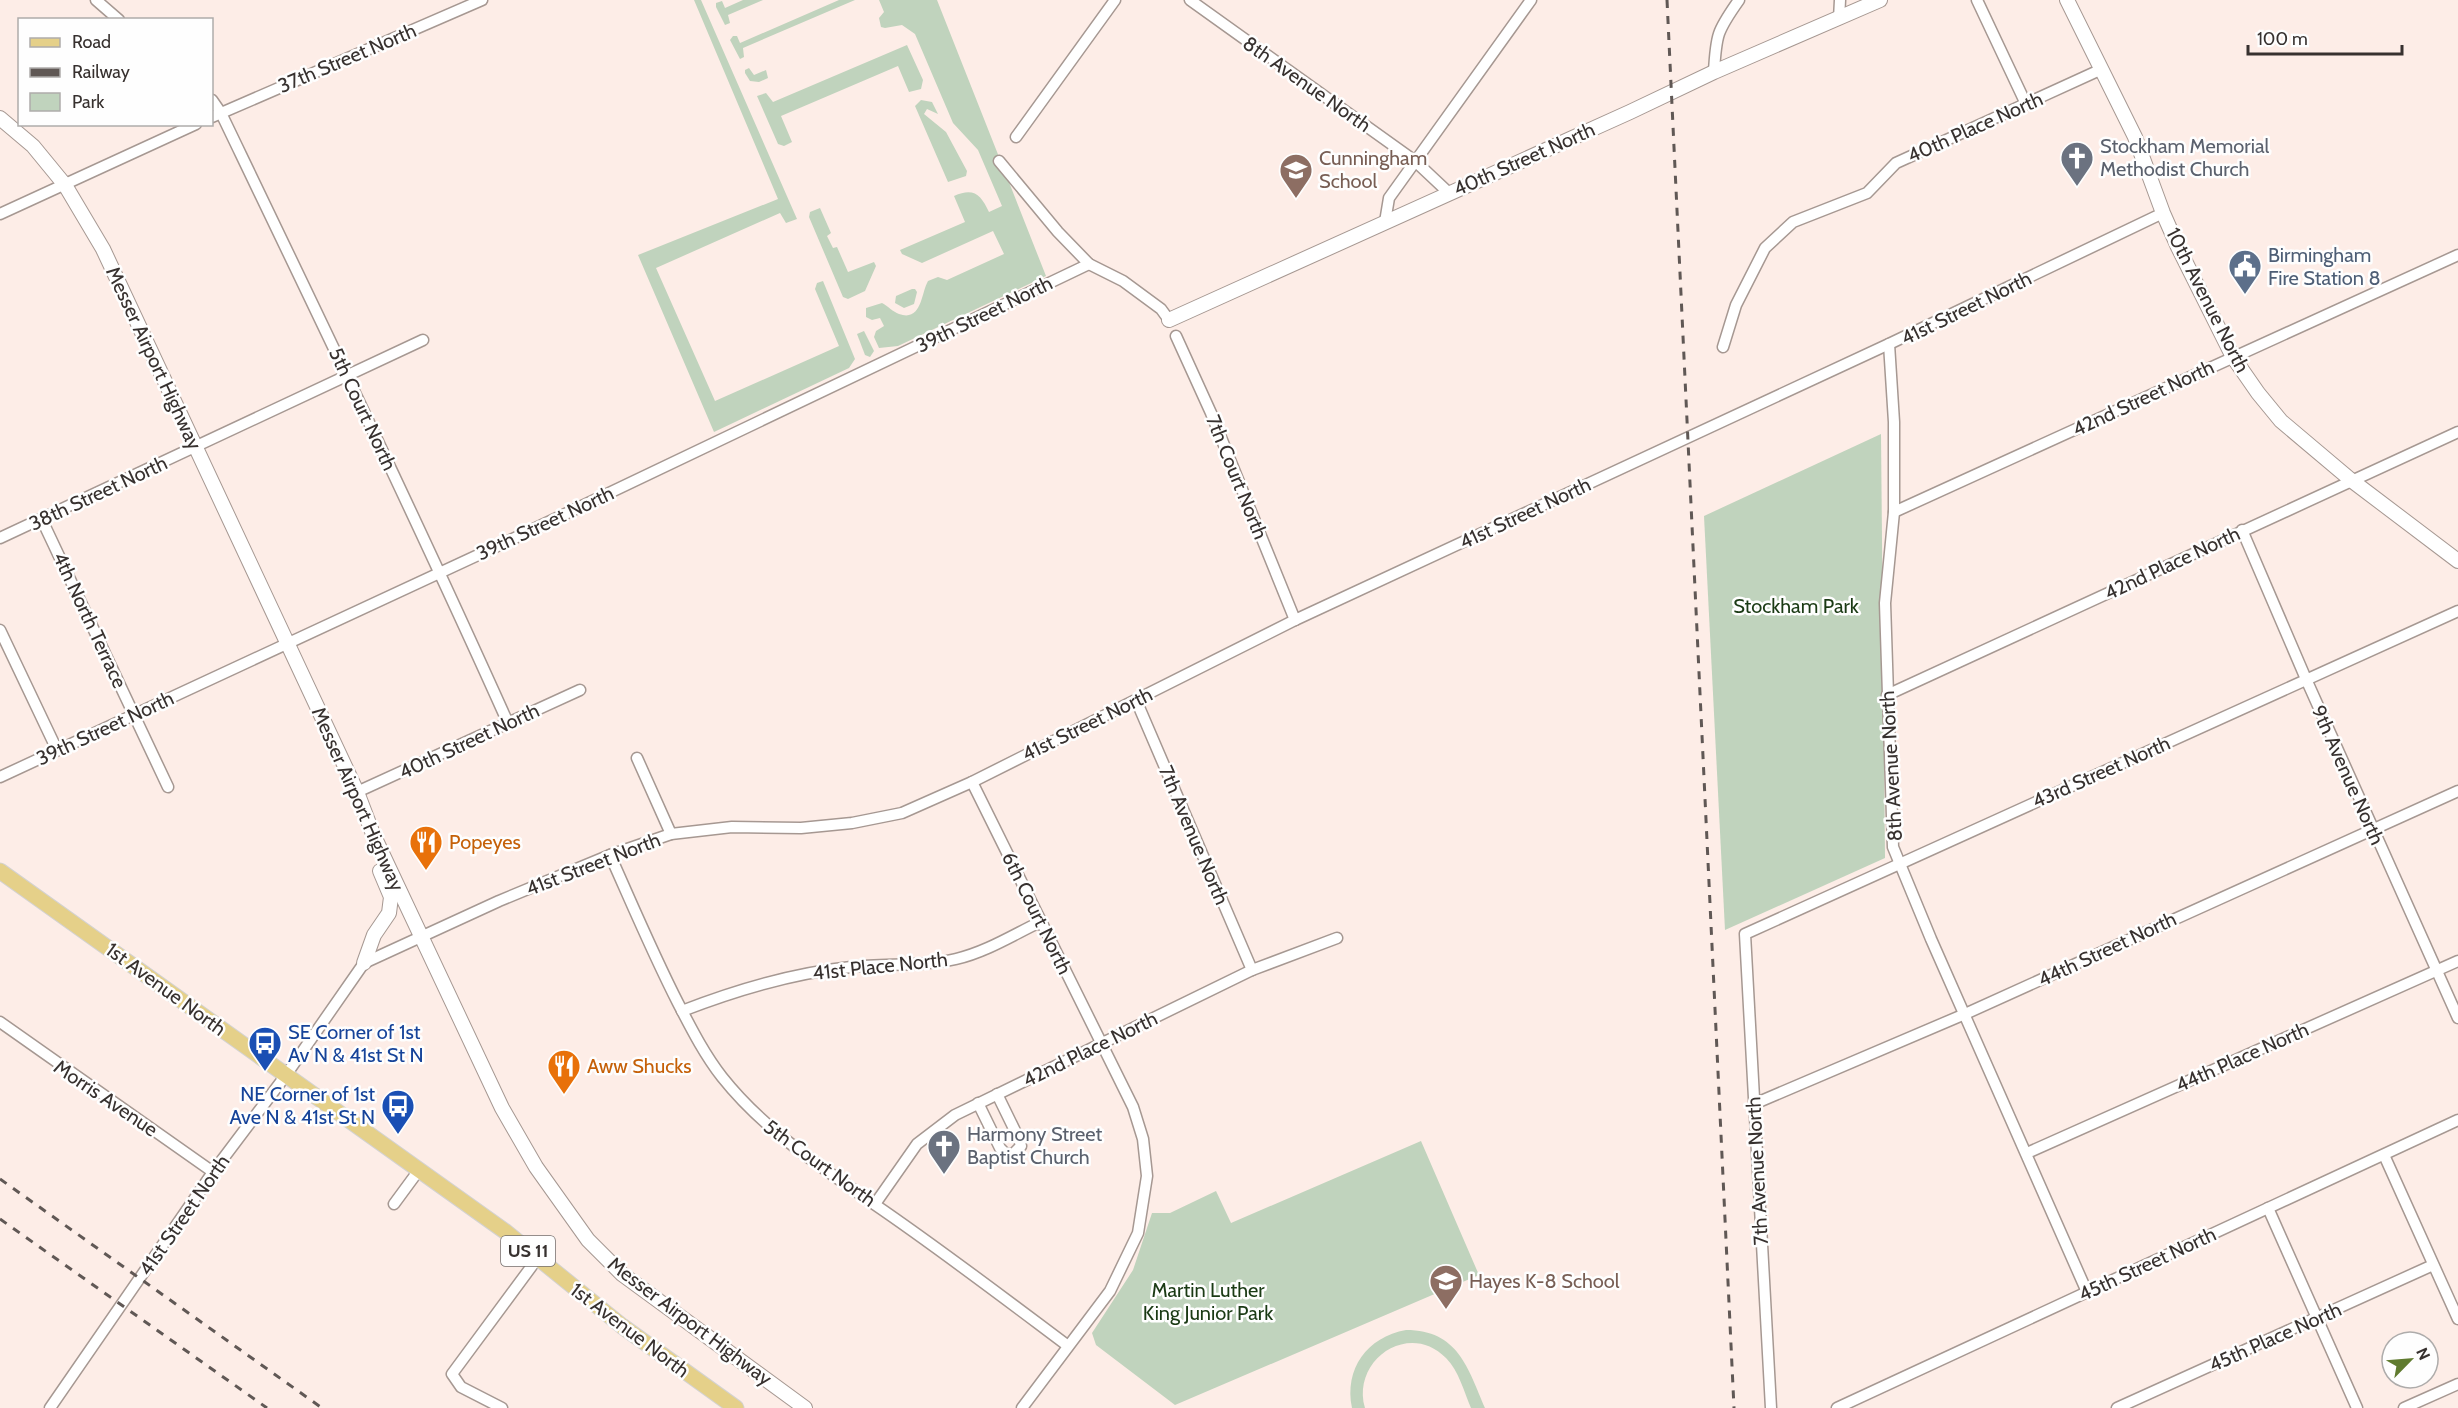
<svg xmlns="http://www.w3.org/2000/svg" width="2458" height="1408" font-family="Cabin,sans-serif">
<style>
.green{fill:#c0d3bd}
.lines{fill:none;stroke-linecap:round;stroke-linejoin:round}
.street-casing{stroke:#a69892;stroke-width:13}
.secondary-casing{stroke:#a69892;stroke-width:16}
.primary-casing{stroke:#d3d2d1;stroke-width:17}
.street{stroke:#fff;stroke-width:10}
.secondary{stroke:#fff;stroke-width:14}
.primary{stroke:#e5d089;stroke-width:15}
.rail{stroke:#605855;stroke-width:3;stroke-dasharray:8 8;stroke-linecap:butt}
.labels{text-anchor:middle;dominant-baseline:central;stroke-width:5;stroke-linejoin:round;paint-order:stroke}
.shield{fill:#fefefe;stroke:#736e6d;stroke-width:1.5}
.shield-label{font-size:18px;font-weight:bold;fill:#37312f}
.street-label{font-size:20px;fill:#37312f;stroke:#fefefe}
.worship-label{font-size:20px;fill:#5b616d;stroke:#fefefe;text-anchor:start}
.education-label{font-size:20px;fill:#785e54;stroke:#fefefe;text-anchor:start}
.service-label{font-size:20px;fill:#4e5e75;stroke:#fefefe;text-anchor:start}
.park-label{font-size:20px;fill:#1a3a14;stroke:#fefefe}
.food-label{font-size:20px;fill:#c56008;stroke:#fefefe;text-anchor:start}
.transit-label{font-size:20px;fill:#164399;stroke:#fefefe;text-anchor:start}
</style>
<rect width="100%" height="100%" fill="#fdede7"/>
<!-- green -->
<g class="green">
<path d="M694,0H701L797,219L786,223L780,213L656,268L715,401L839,346L815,289L817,283L823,281L855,359L849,368L714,432L638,255L778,199Z"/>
<path d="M743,0H763L728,15L730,23L725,25L716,7V3L722,1L725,8Z"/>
<path d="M839,0H855L743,48L744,57L740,59L730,40L733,36H737L740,43Z"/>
<path d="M879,0H937L1046,276L898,346L879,348L874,337L876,331L884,326L880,318L872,320L866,317V308L882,303C888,306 893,312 899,314C922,322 921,293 928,281L938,277L947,280L1004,254L993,231L922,263L902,254L900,250L965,222L954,196C974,187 981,195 989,212L1002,206L978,150L953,123L915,34L902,25L885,28L881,27L879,18L884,12Z"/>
<path d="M907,45L923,80L921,89L909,92L898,66L781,116L792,142L784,146L778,144L757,96L766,93L773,102Z"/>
<path d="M749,68L754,75L766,70L768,78L759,82L750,81L745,73V70Z"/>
<path d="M921,100L932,102L938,114L927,109L924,114L946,132L967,171L966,176L948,182L915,106Z"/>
<path d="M820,208L831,233L827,236L833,248L837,247L848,272L874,262L876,266L865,291L848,299L843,297L809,217L810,212Z"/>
<path d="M912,289H915L917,292L914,304L904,308L895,303L896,296Z"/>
<path d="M864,331L874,351L870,357L865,355L857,334Z"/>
<path d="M1881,434L1885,858L1725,930L1704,516Z"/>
<path d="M1421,1141L1479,1275L1175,1405L1096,1345L1092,1333L1133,1270L1152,1213H1170L1216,1191L1231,1223Z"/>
<path d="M1406,1330C1458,1330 1468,1368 1485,1408H1471C1464,1392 1459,1371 1446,1358C1409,1320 1351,1360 1365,1408H1352C1344,1369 1367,1337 1406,1330Z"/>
</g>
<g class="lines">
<defs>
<g id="street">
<path d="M96,0L119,20"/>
<path d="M1190,0L1415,161L1449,193"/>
<path d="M1977,0L2026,104"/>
<path d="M1839,19L1840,0"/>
<path d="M1714,72C1716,35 1717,31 1739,0"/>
<path d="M212,100L221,113C318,315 416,518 508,723"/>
<path d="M212,117L482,0"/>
<path d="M1016,137L1115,0"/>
<path d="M999,161L1058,232L1089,264L1123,281L1161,309L1169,320"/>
<path d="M0,214L196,124"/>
<path d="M1385,222L1389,198L1531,0"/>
<path d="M1176,336L1211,413L1295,620"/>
<path d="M1889,344L1894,422V512L1885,603L1893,847L1931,939L2087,1292"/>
<path d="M1723,347L1736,305L1765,248L1793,222L1867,193L1896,163L2102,69"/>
<path d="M1894,512L2458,255"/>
<path d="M42,520L168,787"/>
<path d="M2242,530L2306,679L2458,1018"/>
<path d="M0,538L423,340"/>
<path d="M0,630L57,750"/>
<path d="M1887,695L2458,432"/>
<path d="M1136,700L1252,970"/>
<path d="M637,758L671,834"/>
<path d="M0,777L519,536L1089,264"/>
<path d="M972,782L1133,1107L1143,1139L1147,1176L1138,1233L1110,1291L1022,1408"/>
<path d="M357,792L580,690"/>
<path d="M610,855C632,904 653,954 678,1003C691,1028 704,1054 722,1077C764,1130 819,1165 874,1204C940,1249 1004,1298 1068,1346"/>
<path d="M682,1011C736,990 793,973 851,967C886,963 921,967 956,959C986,952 1013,935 1040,922"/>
<path d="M0,1022L213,1172"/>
<path d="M978,1103L1000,1148L1006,1154H1013L1021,1146L1019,1139L997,1094"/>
<path d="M1754,1104L1965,1014L2458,791"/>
<path d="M2027,1153L2458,961"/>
<path d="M2384,1155L2458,1319"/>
<path d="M394,1204L419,1170"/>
<path d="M875,1204L917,1144L955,1115L1252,970L1337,938"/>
<path d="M2268,1208L2357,1408"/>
<path d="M50,1408L213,1172L286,1075L364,963L499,901L610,855L671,834L732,827L801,828L852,823L902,813L972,782L1295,620L1889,344L2163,213"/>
<path d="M502,1408L461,1387L452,1374L537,1259"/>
<path d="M1771,1408L1745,934L2458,611"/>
<path d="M1837,1408L2458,1120"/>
<path d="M2117,1408L2433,1265"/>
<path d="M2404,1408L2458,1384"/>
</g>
<g id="secondary">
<path d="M2067,0L2135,137L2163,213L2178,247L2233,357L2258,393L2281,421L2351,480L2458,561"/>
<path d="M0,118L33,146L65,185L103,249L357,792L373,834L502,1108L536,1167L588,1240L622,1274L805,1408"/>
<path d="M1169,320L1630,112L1714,72L1880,0"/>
<path d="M364,963L374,935L389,913L391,897L380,871"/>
</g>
<path id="primary" d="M0,871L506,1232L622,1326L736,1408"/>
</defs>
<!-- street casing -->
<use href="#street" class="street-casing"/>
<!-- secondary casing -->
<use href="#secondary" class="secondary-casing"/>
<!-- primary casing -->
<use href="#primary" class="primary-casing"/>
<!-- street -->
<use href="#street" class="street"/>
<!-- secondary -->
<use href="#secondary" class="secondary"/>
<!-- primary -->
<use href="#primary" class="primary"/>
<!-- rail -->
<g class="rail">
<path d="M1667,0L1734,1408"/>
<path d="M0,1179L322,1408"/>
<path d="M0,1219L267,1408"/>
</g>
</g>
<!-- icons -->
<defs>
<symbol id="church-pin" viewBox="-11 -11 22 30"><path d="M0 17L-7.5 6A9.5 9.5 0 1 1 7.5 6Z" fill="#6b7280" stroke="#fefefe"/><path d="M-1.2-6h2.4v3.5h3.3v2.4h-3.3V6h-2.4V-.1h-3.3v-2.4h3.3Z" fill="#fff"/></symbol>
<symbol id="school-pin" viewBox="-11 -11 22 30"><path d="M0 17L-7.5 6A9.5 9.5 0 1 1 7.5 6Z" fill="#8d6e63" stroke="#fefefe"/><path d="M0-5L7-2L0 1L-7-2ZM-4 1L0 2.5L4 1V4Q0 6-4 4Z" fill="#fff"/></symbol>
<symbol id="civic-pin" viewBox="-11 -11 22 30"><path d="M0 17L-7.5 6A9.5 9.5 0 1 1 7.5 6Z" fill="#5c6f8a" stroke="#fefefe"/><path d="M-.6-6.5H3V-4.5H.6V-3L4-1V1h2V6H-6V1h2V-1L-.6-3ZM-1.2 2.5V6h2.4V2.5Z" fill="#fff"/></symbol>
<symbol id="restaurant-pin" viewBox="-11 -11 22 30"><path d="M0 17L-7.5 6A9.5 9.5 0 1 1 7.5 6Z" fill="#e8710a" stroke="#fefefe"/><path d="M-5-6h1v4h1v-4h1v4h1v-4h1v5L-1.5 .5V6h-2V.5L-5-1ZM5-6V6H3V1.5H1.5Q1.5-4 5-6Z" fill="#fff"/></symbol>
<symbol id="bus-pin" viewBox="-11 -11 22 30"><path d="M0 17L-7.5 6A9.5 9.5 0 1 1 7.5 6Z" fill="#1a4fb4" stroke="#fefefe"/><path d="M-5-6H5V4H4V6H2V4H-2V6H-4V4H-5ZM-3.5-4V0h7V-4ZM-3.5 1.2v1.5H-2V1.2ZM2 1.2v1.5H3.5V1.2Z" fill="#fff"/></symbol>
</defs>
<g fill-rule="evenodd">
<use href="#church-pin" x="2058" y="139" width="38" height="52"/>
<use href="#school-pin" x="1277" y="151" width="38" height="52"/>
<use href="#civic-pin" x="2226" y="247" width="38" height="52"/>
<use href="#restaurant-pin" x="407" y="823" width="38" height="52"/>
<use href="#bus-pin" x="246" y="1024" width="38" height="52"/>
<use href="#restaurant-pin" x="545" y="1047" width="38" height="52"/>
<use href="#bus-pin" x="379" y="1087" width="38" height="52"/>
<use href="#church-pin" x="925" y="1127" width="38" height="52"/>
<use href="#school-pin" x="1427" y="1262" width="38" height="52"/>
</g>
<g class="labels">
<!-- shield labels -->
<rect class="shield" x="501" y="1236" width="54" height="30" rx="4.5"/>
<g class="shield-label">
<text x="528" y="1251">US 11</text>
</g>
<!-- street labels -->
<g class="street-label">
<text transform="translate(347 58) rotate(-23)">37th Street North</text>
<text transform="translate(1307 84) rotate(35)">8th Avenue North</text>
<text transform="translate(1975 127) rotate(-24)">40th Place North</text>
<text transform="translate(1524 159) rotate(-24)">40th Street North</text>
<text transform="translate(2208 300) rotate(63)">10th Avenue North</text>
<text transform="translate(1966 308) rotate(-26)">41st Street North</text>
<text transform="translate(984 314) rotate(-26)">39th Street North</text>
<text transform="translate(154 358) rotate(65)">Messer Airport Highway</text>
<text transform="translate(2143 398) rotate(-25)">42nd Street North</text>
<text transform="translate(363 409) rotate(65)">5th Court North</text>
<text transform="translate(1237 477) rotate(68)">7th Court North</text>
<text transform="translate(98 493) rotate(-25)">38th Street North</text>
<text transform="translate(1525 513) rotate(-25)">41st Street North</text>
<text transform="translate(545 523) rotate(-25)">39th Street North</text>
<text transform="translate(2172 563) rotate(-25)">42nd Place North</text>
<text transform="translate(90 620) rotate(65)">4th North Terrace</text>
<text transform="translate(1087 724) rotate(-26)">41st Street North</text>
<text transform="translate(105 728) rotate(-25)">39th Street North</text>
<text transform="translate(469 741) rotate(-25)">40th Street North</text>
<text transform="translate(1891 766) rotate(-93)">8th Avenue North</text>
<text transform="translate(2101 772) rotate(-24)">43rd Street North</text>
<text transform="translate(2348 775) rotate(66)">9th Avenue North</text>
<text transform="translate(358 799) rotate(66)">Messer Airport Highway</text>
<text transform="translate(1194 835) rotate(67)">7th Avenue North</text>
<text transform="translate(593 864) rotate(-21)">41st Street North</text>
<text transform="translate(1037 913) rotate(64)">6th Court North</text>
<text transform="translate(2107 949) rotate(-25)">44th Street North</text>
<text transform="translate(880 966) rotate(-6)">41st Place North</text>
<text transform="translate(166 989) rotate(36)">1st Avenue North</text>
<text transform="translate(1090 1049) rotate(-26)">42nd Place North</text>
<text transform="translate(2242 1057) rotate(-24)">44th Place North</text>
<text transform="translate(106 1098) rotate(34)">Morris Avenue</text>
<text transform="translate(820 1163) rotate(36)">5th Court North</text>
<text transform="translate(1757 1171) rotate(-93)">7th Avenue North</text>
<text transform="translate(184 1215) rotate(-55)">41st Street North</text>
<text transform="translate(2147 1264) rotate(-25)">45th Street North</text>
<text transform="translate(690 1321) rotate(37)">Messer Airport Highway</text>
<text transform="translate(630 1330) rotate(37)">1st Avenue North</text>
<text transform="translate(2275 1337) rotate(-24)">45th Place North</text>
</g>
<!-- worship labels -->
<g class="worship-label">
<text x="2100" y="146">Stockham Memorial<tspan x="2100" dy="23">Methodist Church</tspan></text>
<text x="967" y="1134">Harmony Street<tspan x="967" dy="23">Baptist Church</tspan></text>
</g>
<!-- education labels -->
<g class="education-label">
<text x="1319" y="158">Cunningham<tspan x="1319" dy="23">School</tspan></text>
<text x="1469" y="1281">Hayes K-8 School</text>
</g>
<!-- service labels -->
<g class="service-label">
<text x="2268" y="255">Birmingham<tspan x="2268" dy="23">Fire Station 8</tspan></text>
</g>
<!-- park labels -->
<g class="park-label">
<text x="1796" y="606">Stockham Park</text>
<text x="1208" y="1290">Martin Luther<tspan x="1208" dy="23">King Junior Park</tspan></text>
</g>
<!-- food labels -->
<g class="food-label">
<text x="449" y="842">Popeyes</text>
<text x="587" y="1066">Aww Shucks</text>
</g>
<!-- transit labels -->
<g class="transit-label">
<text x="288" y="1032">SE Corner of 1st<tspan x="288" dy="23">Av N &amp; 41st St N</tspan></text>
<text x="375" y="1094" text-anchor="end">NE Corner of 1st<tspan x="375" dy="23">Ave N &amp; 41st St N</tspan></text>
</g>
</g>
<!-- legend -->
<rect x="18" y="18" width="195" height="108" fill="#fefefe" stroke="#aeacab" stroke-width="1.5"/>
<rect x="30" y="38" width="30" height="9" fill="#e5d089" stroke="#aeacab" stroke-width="1.5"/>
<text x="72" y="48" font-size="18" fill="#37312f">Road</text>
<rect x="30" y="68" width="30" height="9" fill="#605855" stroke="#aeacab" stroke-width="1.5"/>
<text x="72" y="78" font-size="18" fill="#37312f">Railway</text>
<rect x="30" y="93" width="30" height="18" fill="#c0d3bd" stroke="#aeacab" stroke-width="1.5"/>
<text x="72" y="108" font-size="18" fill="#37312f">Park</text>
<!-- north arrow -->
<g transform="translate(2410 1360) rotate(65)"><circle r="28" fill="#fefefe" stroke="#aeacab" stroke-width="1.5"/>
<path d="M0-4.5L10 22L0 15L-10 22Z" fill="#607b2f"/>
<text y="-9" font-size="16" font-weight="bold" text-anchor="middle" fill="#37312f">N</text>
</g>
<!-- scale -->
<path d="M2248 45v9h154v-9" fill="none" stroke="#37312f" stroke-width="3"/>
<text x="2257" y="45" font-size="18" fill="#37312f" stroke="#fefefe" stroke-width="4.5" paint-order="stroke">100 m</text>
</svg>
